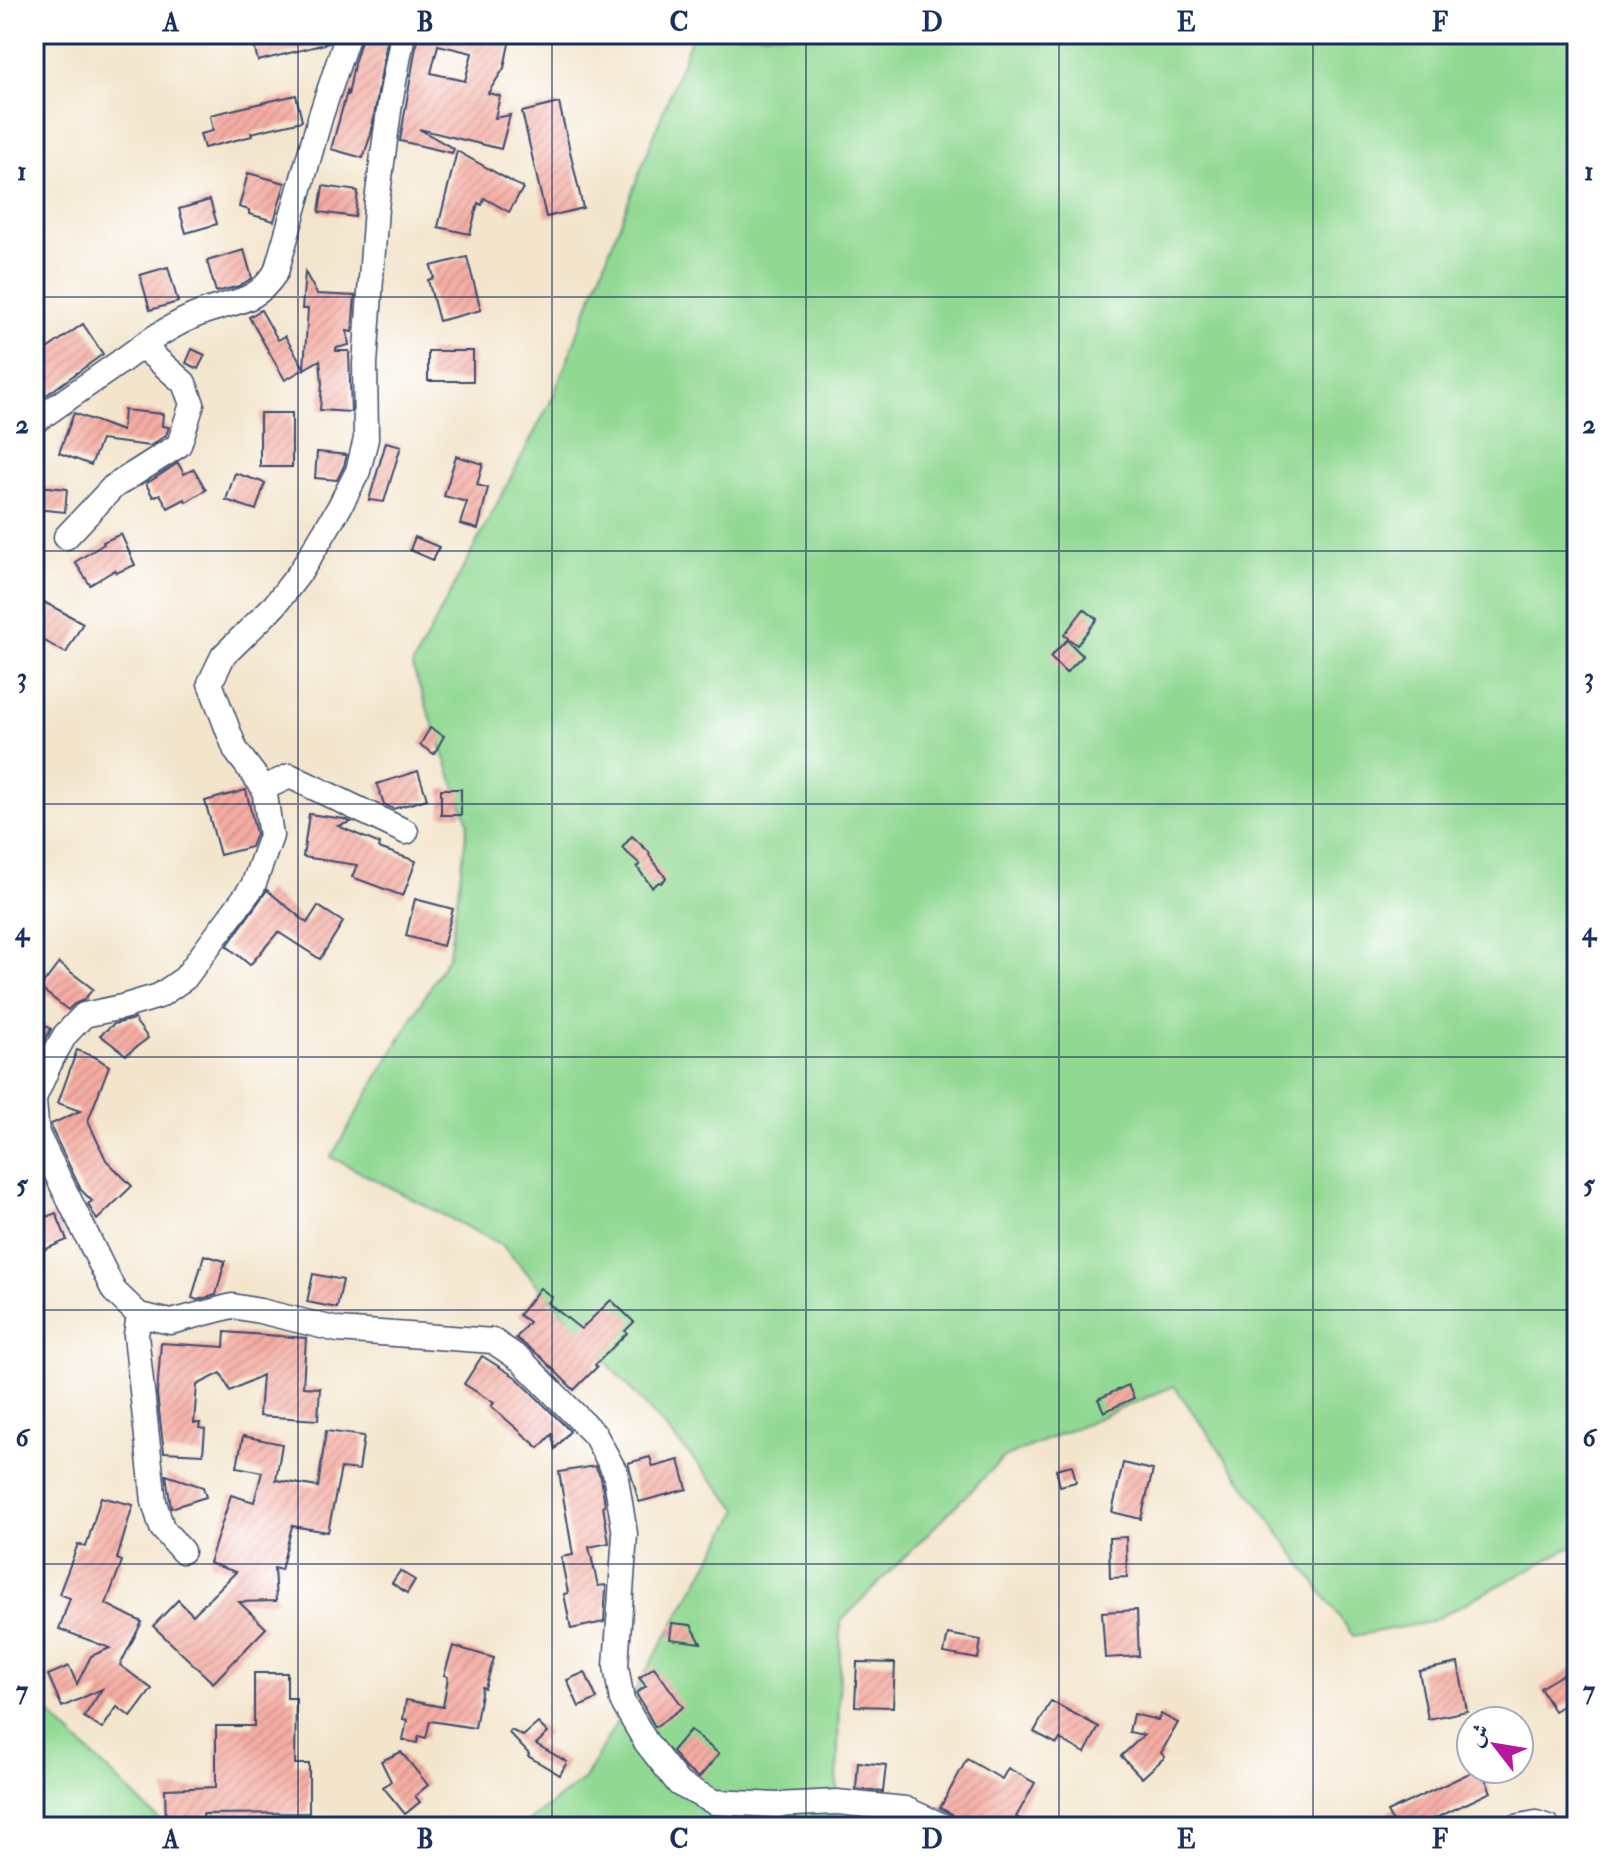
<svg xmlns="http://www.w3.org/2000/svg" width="1611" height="1861" font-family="'IM FELL Double Pica',Amiri,serif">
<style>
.green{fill:#91d993;stroke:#568478;stroke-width:2}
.building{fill:url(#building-hatch);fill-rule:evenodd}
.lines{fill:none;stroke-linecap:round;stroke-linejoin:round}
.minor-casing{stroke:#3b4a6e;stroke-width:27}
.minor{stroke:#fff;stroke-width:24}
.grid{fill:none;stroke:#1b2f5e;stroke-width:2;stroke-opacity:0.55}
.neatline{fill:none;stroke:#1b2f5e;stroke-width:3}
.grid-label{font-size:26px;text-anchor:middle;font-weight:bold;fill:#1b2f5e}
</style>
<defs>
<pattern id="building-hatch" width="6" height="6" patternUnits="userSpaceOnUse" patternTransform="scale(2)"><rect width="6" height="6" fill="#f4aca2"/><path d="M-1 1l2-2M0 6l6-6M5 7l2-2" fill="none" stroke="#d1948e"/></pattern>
</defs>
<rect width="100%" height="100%" fill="#fff"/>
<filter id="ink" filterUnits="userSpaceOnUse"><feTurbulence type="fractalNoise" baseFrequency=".0125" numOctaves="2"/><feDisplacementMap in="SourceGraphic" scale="16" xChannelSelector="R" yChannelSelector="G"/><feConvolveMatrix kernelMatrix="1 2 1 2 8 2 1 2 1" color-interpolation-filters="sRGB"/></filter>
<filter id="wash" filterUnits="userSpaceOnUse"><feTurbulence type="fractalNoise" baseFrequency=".006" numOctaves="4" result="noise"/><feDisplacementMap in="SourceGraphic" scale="32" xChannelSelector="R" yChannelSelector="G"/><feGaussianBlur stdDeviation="1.8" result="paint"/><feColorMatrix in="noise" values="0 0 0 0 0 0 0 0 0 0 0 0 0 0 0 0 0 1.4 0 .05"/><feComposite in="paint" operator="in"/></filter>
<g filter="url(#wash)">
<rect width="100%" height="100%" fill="#f3e5cc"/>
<!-- green -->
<g class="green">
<path d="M693,34H1577V1544L1430,1622L1353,1636L1174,1386L1003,1458L841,1621L836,1827H521L584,1779L739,1510L502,1245L331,1157L449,955L468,822L412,666L553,397Z"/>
<path d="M34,1699L166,1827H34Z"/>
</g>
<g id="blocks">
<!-- building -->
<g class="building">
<path d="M251,34H332L329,43L258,61Z"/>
<path d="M363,34H388L371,134L363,158L331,149L347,92L348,96L354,64Z"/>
<path d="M418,34H511L504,68L488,93L500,96L495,118L510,115L501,149L419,129L454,149L452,153L400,141ZM438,45L472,53L465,81L431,73Z"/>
<path d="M296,95L302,121L251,133L252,136L204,148L200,134L213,131L210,115Z"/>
<path d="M559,103L583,208L546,217L522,112Z"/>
<path d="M457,151L523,188L509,212L484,198L482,205L478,203L470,234L438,227Z"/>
<path d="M248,173L285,183L274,221L249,214V210L239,207Z"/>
<path d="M323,186L358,191L355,217L319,212Z"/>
<path d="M210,200L217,224L186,233L179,209Z"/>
<path d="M244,250L252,278L239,286L216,292L207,261Z"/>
<path d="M467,257L481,310L439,321L428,280L434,278L431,266Z"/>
<path d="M168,267L178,302L150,310L140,275Z"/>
<path d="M305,272L317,294L355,296L352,332L347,331L349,345L336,348V351H349L351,412L320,410L322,383L320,360L285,380L249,317L261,310L278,340L285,336L304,368L308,309H302Z"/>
<path d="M83,324L103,354L34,404V358Z"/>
<path d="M192,349L205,355L198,369L186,363Z"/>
<rect x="428" y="351" width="45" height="30"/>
<path d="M124,410L163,414L162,426L169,427L166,435L150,446L101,440L91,465L59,453L74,413L122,431Z"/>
<rect x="260" y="413" width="32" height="54"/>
<path d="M386,442L401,446L384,502L369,500Z"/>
<path d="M317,452L347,455L344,466L337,480L315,478Z"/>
<path d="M456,456L483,464L477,485L488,488L478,529L460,524L467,502L444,496Z"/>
<path d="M178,463L184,474L194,469L206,490L186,502L185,499L168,508L160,494L153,497L146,484Z"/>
<path d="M235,473L265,483L256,510L226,500Z"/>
<path d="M39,486L67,489L65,512L36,509Z"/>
<path d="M121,534L135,565L116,573L115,570L90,585L75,562L104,544L103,542Z"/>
<path d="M415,537L439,547L433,560L410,550Z"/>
<path d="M42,601L83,623L66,653L34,635V615Z"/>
<path d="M1084,609L1097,619L1077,645L1064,635Z"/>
<path d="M1067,640L1083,656L1066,673L1050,657Z"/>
<path d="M430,728L444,736L434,754L420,745Z"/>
<path d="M418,771L427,799L393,809L384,804L377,784Z"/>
<rect x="441" y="789" width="20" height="26"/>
<path d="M246,790L256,834L251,847L220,855L205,801Z"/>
<path d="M309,814L344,819L351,822L338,826L380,844L379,848L416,861L403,896L352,877L357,865L303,857Z"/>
<path d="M632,836L650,853L649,855L666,878L661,883L659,882L652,887L637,867L640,864L622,848Z"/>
<path d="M267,890L307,923L318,906L343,922L320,959L278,932L250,965L227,946Z"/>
<path d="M415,899L453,909L443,946L406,936Z"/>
<path d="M59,963L93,989L84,1000L74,1004L68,1010L40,988Z"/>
<path d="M34,1017L51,1029L34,1061Z"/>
<path d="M134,1019L148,1038L126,1055L100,1035L114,1024Z"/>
<path d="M77,1050L95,1057L109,1066L88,1121L106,1160L132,1186L97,1220L88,1204L92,1201L81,1190L52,1130L51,1124L80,1111L58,1103Z"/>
<path d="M56,1213L67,1240L37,1253L34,1245V1222Z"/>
<path d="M204,1255L225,1261L216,1295L197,1300L192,1298Z"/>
<path d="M313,1274L343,1280L337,1308L307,1302Z"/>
<path d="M540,1288L552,1297L548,1303L581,1329L611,1300L634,1322L625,1331L627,1333L595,1365L597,1367L574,1390L540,1356L516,1338L529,1322L519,1315Z"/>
<path d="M225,1332L306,1338L303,1387L320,1388L318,1420L259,1416L262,1375L230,1391L221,1373L197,1385L194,1423H200L199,1428L205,1429L203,1454L164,1452L157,1394L161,1343L224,1347Z"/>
<path d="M482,1356L517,1378L570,1431L555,1449L552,1434L539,1448L491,1406L494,1403L464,1384Z"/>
<path d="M1128,1385L1134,1398L1104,1412L1098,1399Z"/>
<path d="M326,1431L364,1436L359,1470L341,1468L328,1532L292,1526L281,1570L274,1568L276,1601L239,1602L266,1628L213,1683L153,1626L178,1600L193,1615L236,1572L209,1563L231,1495L254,1502L262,1472L237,1467L243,1436L282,1444L276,1480L318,1487Z"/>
<path d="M650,1457L653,1467L679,1460L687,1489L639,1502L628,1463Z"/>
<path d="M1123,1463L1153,1470L1141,1519L1112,1512Z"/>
<path d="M1072,1465L1076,1482L1060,1486L1056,1469Z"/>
<path d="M595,1466L601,1477L605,1505L603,1506L609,1543L589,1547L598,1586L605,1585L606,1588L604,1622L571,1629L564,1594L568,1593L561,1557L573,1555L559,1472Z"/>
<path d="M166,1475L203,1487L206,1497L171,1508Z"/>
<path d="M101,1497L133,1505L117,1559L122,1561L106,1604L142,1622L120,1665L152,1689L131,1717L117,1707L102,1729L84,1717L102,1689L62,1707L48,1675L69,1666L77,1684L91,1656L110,1648L59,1629L70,1598L59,1594L78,1544L86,1547Z"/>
<path d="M1126,1537L1127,1577L1110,1578L1109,1538Z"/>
<path d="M400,1571L415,1580L407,1593L392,1583Z"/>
<path d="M1137,1610L1139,1656L1105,1658L1102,1612Z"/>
<path d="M672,1623L691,1625L701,1643L670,1639Z"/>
<path d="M948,1634L981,1640L978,1659L944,1653Z"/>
<path d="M453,1646L494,1658L485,1688L482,1687L475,1728L430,1721L426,1738L419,1736L417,1743L403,1740L407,1720L403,1719L406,1700L443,1707L448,1677L444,1675Z"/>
<path d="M857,1662L895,1663L893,1707L855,1706Z"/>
<path d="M1458,1663L1467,1711L1428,1719L1419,1671Z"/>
<path d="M1577,1666V1697L1554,1711L1540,1688Z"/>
<path d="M654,1667L683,1707L655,1727L636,1693L646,1686L639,1678Z"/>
<path d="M585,1672L597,1699L579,1707L567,1680Z"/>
<path d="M254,1673H287V1698H296L295,1764H309V1813L203,1814L204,1827H166L165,1789L216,1787V1726H254Z"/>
<path d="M1051,1701L1099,1727L1085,1753L1060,1739L1057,1744L1034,1732Z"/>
<path d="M1133,1714L1158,1720L1161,1714L1178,1723L1161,1753L1165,1757L1142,1778L1121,1756L1144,1735L1129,1732Z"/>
<path d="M538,1723L548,1733L536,1744L567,1762L560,1775L528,1756L529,1754L509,1733L511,1730L523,1736Z"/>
<path d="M690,1730L719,1754L699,1778L685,1768L672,1751Z"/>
<path d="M401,1752L428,1785L415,1796L420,1802L405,1814L383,1787L391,1781L381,1761Z"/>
<path d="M967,1759L1002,1779L1008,1768L1035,1783L1016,1817L1034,1827H968L959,1822L952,1814L940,1808Z"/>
<path d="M858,1762L886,1765L883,1792L856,1789Z"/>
<path d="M1478,1769H1481L1491,1792L1417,1827H1395L1387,1812Z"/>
</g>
</g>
</g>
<g filter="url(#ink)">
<use href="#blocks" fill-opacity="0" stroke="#3b4a6e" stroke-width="2"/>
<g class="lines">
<defs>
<g id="minor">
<path d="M34,422C63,402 91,382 120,362C146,343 173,323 204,312C237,300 255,304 276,272L321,115L348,34"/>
<path d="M66,537L113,487L179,445L192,404L184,383L142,346"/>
<path d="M264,788L290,776L406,832"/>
<path d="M34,1098L51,1060L65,1035L84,1015L122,1007L159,996L185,978L253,886L271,836L264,788L236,751L210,683L223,656L275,605L301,571L339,508L358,471L366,439L365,364L376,208L390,103L403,34"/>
<path d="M34,1102L37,1134L114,1291L139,1315L171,1322L232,1306L260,1311L338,1330L493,1341L521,1360L595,1435L615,1472L625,1534L616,1666L622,1701L646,1742L679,1784L714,1802L776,1805L837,1802L905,1809L945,1827"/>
<path d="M139,1315L136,1335L154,1502L162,1528L182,1551"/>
<path d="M1516,1827L1536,1823L1548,1827"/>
</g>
</defs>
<!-- minor casing -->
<use href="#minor" class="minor-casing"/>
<!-- minor -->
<use href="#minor" class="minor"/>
</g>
</g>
<!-- grid -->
<path class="grid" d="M298,34V1827M552,34V1827M806,34V1827M1059,34V1827M1313,34V1827M34,297H1577M34,551H1577M34,804H1577M34,1057H1577M34,1310H1577M34,1564H1577"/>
<!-- margin -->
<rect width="1611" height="1861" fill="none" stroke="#fff" stroke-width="88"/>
<!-- north arrow -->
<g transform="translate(1495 1745) rotate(301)"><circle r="38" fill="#ffffff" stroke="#a4acbf" stroke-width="2"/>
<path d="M0-6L14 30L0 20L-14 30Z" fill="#b5179e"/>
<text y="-12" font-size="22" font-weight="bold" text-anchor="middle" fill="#1b2f5e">ش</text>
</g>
<rect x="44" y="44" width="1523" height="1773" class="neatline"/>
<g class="grid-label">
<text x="171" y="31">A</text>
<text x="425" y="31">B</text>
<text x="679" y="31">C</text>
<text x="932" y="31">D</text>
<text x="1186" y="31">E</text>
<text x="1440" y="31">F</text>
<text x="22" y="180">1</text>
<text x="1589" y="180">1</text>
<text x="22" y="433">2</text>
<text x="1589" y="433">2</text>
<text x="22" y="686">3</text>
<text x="1589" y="686">3</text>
<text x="22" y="940">4</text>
<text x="1589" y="940">4</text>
<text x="22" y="1193">5</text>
<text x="1589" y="1193">5</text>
<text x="22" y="1446">6</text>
<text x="1589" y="1446">6</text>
<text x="22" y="1699">7</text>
<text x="1589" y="1699">7</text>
<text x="171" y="1848">A</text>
<text x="425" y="1848">B</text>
<text x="679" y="1848">C</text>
<text x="932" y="1848">D</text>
<text x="1186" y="1848">E</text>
<text x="1440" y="1848">F</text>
</g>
</svg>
